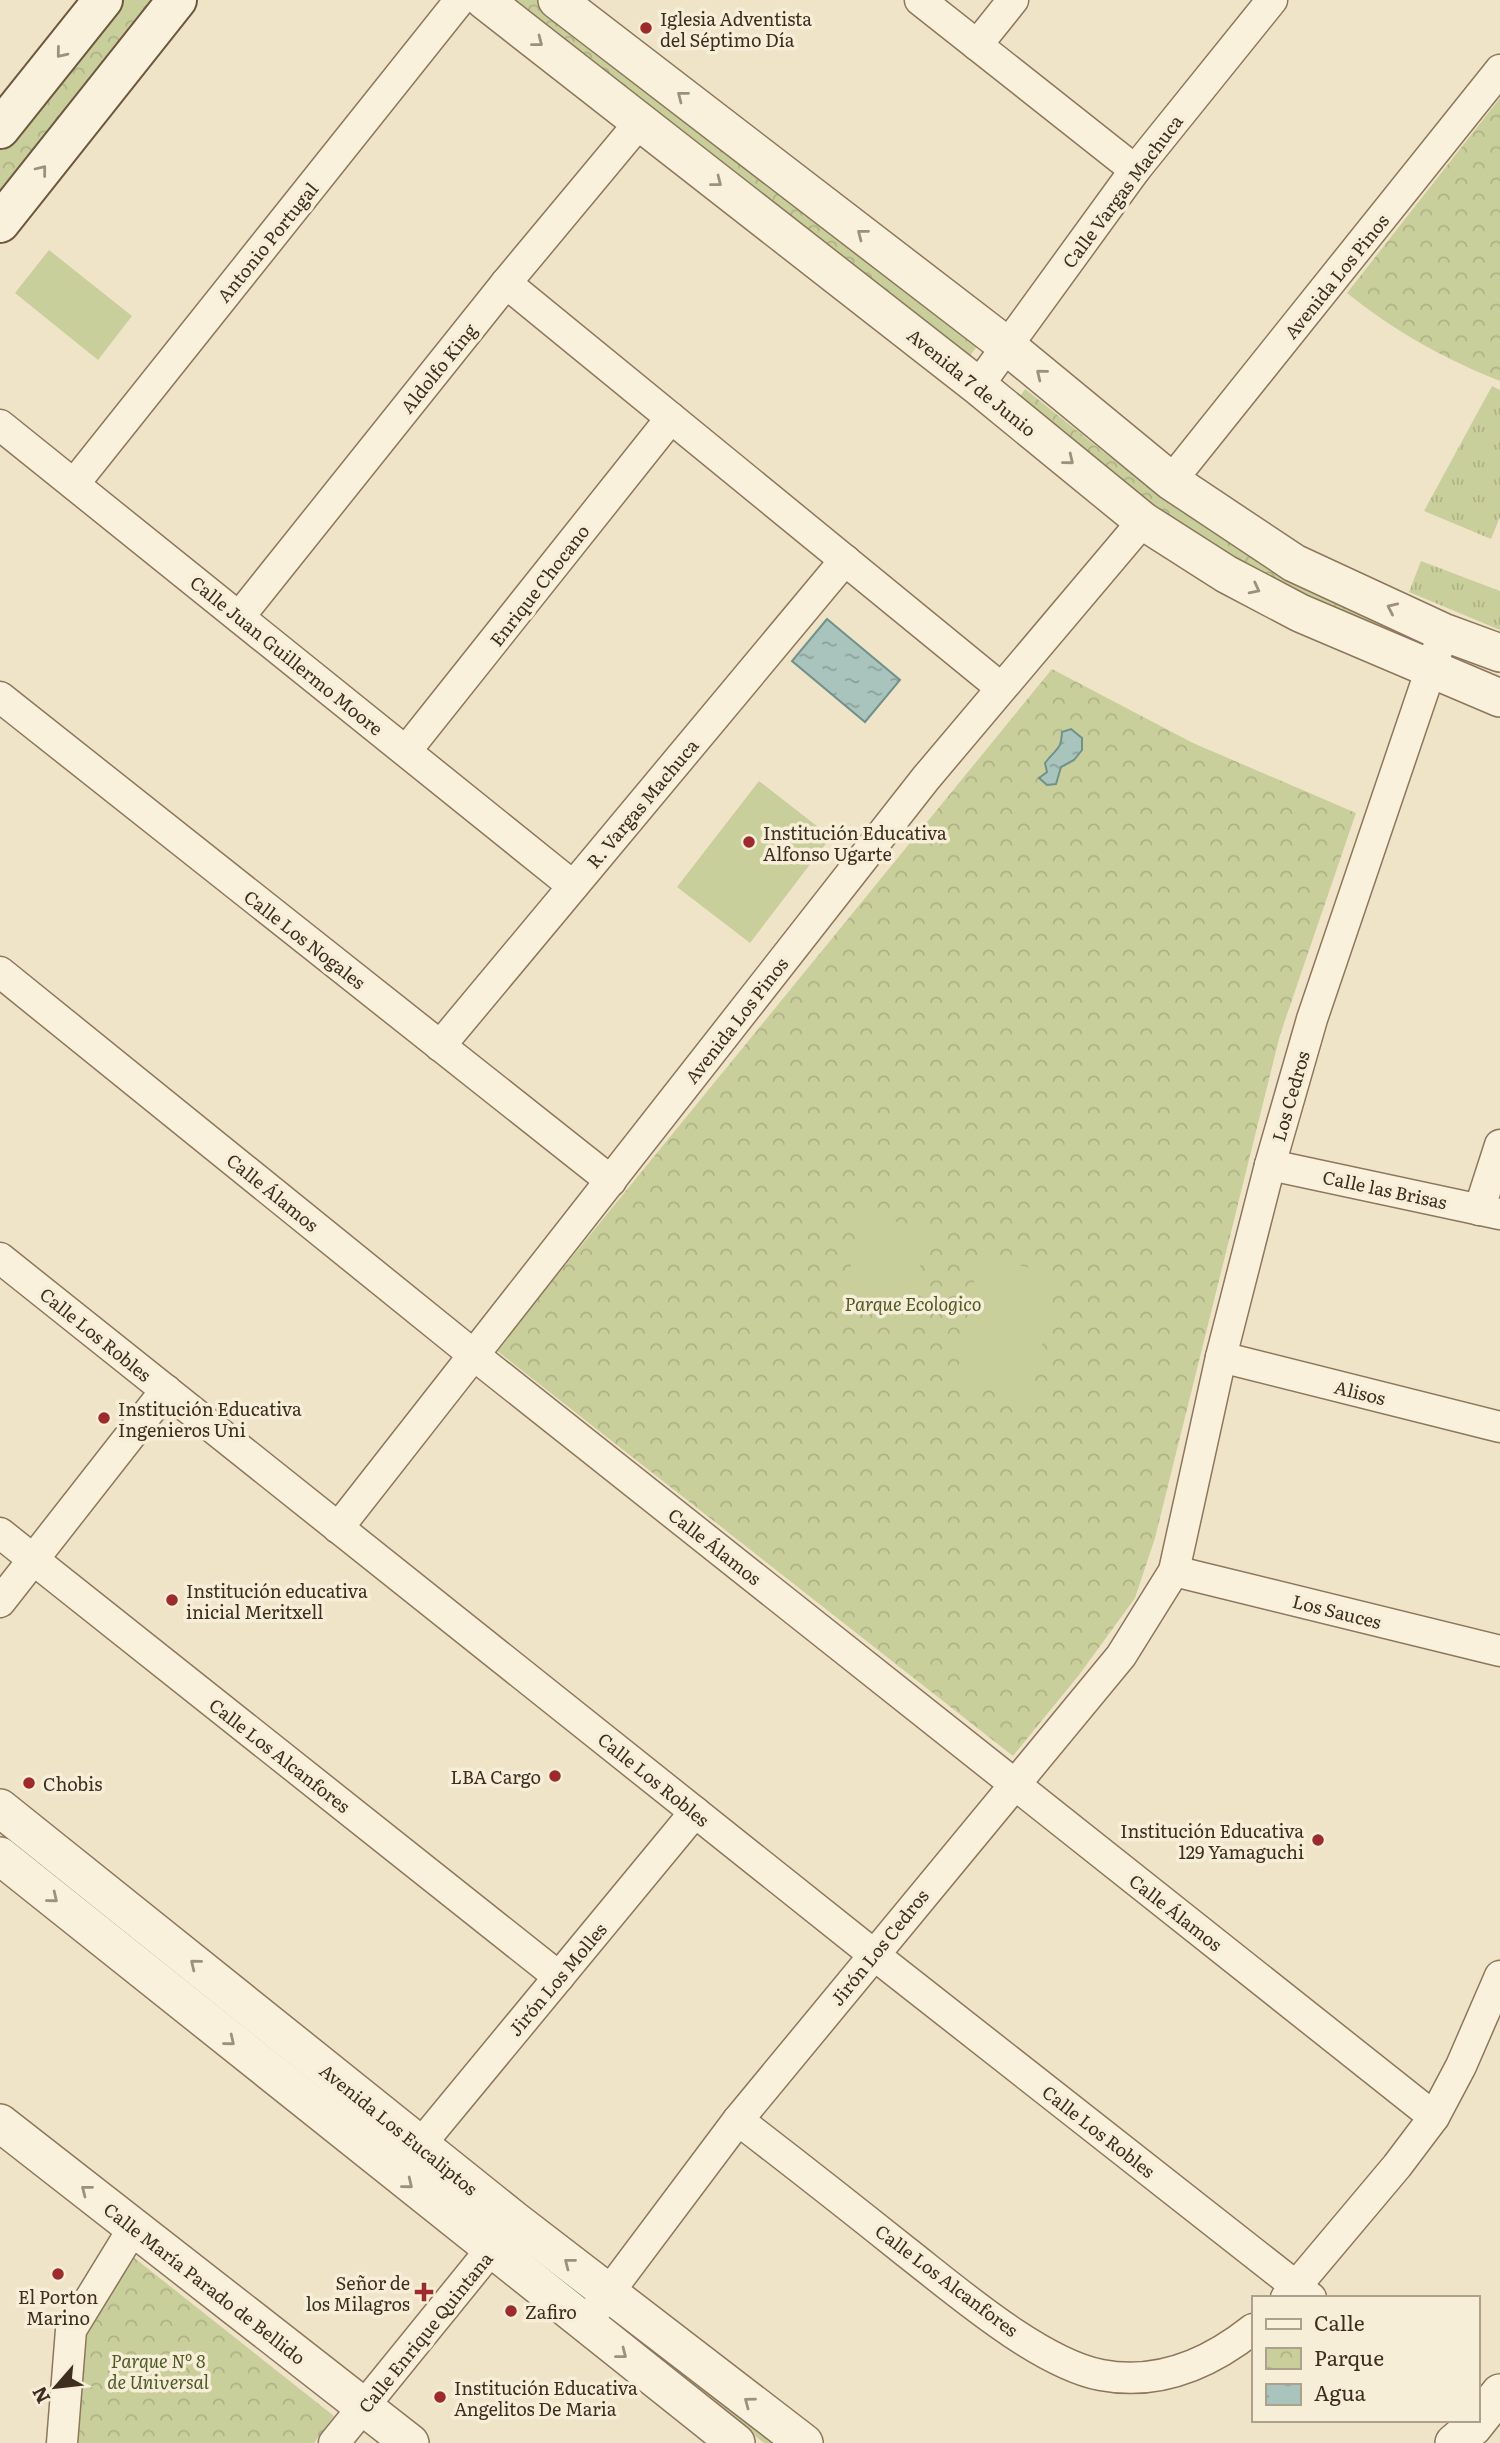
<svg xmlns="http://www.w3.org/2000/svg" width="1500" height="2443" font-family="Literata,serif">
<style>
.grass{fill:url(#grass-tufts)}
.park{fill:url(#park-crowns)}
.garden{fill:#c9cf9b}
.water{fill:url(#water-ripples);stroke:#6f938a;stroke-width:2}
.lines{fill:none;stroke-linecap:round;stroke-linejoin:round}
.minor-casing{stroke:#8d765c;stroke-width:33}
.tertiary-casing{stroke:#8d765c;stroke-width:40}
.secondary-casing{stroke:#6f573f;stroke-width:42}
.minor{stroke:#faf1dc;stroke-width:30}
.tertiary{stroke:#faf1dc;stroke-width:37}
.secondary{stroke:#faf1dc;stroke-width:38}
.oneway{stroke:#9c907e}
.poi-dot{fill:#9e2a2b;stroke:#f7eed8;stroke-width:2.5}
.labels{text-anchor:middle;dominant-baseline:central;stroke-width:7;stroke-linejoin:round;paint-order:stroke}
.poi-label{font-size:18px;fill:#3d2e20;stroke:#f7eed8;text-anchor:start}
.street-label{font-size:18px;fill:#3d2e20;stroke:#f7eed8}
.park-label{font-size:18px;font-style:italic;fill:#4d5a26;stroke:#f7eed8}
</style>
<defs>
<pattern id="grass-tufts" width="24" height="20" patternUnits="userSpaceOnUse" patternTransform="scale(1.75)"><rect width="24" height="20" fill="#c9cf9b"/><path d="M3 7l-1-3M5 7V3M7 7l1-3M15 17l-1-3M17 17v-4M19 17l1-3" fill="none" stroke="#aeb285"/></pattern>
<pattern id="park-crowns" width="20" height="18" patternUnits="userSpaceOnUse" patternTransform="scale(1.75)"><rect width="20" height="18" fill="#c9cf9b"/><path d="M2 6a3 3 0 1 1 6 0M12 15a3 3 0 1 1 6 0" fill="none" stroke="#aeb285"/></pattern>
<pattern id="water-ripples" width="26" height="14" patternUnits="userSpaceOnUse" patternTransform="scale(1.75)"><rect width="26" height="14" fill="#a9c4bc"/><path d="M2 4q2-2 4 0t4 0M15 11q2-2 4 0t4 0" fill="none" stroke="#8ba098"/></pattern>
</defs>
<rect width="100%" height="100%" fill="#f0e4c8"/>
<!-- grass -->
<g class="grass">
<path d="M1492,386L1500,390V517L1491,539L1424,511Z"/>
<path d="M1421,561L1500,591V630L1409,592Z"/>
<path d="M617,2319L785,2443H764L614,2326Z"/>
</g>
<!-- park -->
<g class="park">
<path d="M117,0H158L0,200V148Z"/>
<path d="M503,0H539L976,338L977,346L970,356Z"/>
<path d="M1500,98V381C1444,359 1394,331 1347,293Z"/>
<path d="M1025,389C1097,446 1167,506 1247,554C1298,585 1355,606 1410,630L1404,647L1165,521L1015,404Z"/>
<path d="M1052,669L1193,743L1356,813L1280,1035L1155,1538L1135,1598L1079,1675L1013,1756L496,1350Z"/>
<path d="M132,2256L334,2416L314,2443H77L88,2323Z"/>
</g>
<!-- garden -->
<g class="garden">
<path d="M49,250L132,316L98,360L15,293Z"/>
<path d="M759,781L831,837L750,943L677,887Z"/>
<path d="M861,1215L928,1228L909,1320L843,1307Z"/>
<path d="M979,1256L1057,1274L1030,1400L956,1381Z"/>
</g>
<!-- water -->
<g class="water">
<path d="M827,619L900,680L865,722L792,661Z"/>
<path d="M1071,729L1082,738V750L1074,760L1061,767L1056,784L1047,785L1039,778L1047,772L1045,763C1057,747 1061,751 1062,732Z"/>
</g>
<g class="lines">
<defs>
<g id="minor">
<path d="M920,0L1135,170"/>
<path d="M977,45L1013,0"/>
<path d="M506,283L1000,687"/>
<path d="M978,386L1135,170L1272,0"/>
<path d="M0,425L573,886"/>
<path d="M1171,481L1500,70"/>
<path d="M74,484L460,0"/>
<path d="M239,617L506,283L640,122"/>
<path d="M0,697L611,1181"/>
<path d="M406,751L671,418"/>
<path d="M0,972L475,1356L1434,2117"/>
<path d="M440,1046L845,560"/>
<path d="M1270,1165L1500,1214"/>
<path d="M1479,1210L1500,1145"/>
<path d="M0,1258L873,1954L1311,2298"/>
<path d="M1221,1357L1500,1427"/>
<path d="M338,1528L926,778L1143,521"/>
<path d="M0,1533L559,1977"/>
<path d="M1174,1571L1500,1651"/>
<path d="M0,1602L166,1390"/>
<path d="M738,2120C794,2163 850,2207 905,2251C955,2290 1039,2363 1101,2375C1158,2386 1209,2364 1253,2329"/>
<path d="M420,2145L695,1812"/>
<path d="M1286,2298L1397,2166L1434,2117L1461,2066L1500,1976"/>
<path d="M585,2324L738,2120L1121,1656L1174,1571L1221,1357L1270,1165L1312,1019L1438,648"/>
<path d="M62,2443L71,2330L134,2227"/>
<path d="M334,2443L506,2231"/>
</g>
<g id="tertiary">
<path d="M484,0L978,386L1143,521L1226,574L1300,613L1500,698"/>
<path d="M557,0L1007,346L1171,481L1294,563L1443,632L1500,653"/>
<path d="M0,1808L514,2220L804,2443"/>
<path d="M0,1856L736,2443"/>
<path d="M0,2123L410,2443"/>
<path d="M1454,2443L1473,2427L1500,2393"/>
</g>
<g id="secondary">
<path d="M0,129L103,0"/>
<path d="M0,223L177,0"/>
</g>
</defs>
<!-- minor casing -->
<use href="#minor" class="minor-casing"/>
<!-- tertiary casing -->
<use href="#tertiary" class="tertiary-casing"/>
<!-- secondary casing -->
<use href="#secondary" class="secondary-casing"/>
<!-- minor -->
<use href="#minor" class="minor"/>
<!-- tertiary -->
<use href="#tertiary" class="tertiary"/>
<!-- secondary -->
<use href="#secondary" class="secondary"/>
</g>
<!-- one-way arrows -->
<defs><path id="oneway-chevron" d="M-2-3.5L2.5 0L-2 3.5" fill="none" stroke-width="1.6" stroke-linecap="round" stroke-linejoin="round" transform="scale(1.75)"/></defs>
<g class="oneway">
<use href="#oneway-chevron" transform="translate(538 42) rotate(38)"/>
<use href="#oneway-chevron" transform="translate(61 53) rotate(129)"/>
<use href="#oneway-chevron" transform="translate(682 96) rotate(-142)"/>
<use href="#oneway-chevron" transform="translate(42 170) rotate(-52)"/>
<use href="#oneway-chevron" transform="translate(717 182) rotate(38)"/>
<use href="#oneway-chevron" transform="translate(862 234) rotate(-142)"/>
<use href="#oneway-chevron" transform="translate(1041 374) rotate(-141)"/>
<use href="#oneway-chevron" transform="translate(1069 460) rotate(39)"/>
<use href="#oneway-chevron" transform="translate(1255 589) rotate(27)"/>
<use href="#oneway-chevron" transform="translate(1392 608) rotate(-155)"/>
<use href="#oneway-chevron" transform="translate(53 1898) rotate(39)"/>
<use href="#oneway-chevron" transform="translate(195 1964) rotate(-141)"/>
<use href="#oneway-chevron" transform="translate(230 2041) rotate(39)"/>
<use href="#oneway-chevron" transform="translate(408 2184) rotate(39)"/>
<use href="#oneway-chevron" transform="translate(86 2190) rotate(-142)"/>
<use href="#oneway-chevron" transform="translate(569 2263) rotate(-142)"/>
<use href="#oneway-chevron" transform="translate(622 2354) rotate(38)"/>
<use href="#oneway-chevron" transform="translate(749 2402) rotate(-143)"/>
</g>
<!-- markers -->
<g class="poi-dot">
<circle cx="646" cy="28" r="7"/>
<circle cx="749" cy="842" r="7"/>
<circle cx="104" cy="1418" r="7"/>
<circle cx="172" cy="1600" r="7"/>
<circle cx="555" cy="1776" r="7"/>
<circle cx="29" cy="1783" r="7"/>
<circle cx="1318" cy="1840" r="7"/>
<circle cx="58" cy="2274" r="7"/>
<path d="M420.5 2281.5h7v7h7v7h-7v7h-7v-7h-7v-7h7z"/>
<circle cx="511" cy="2311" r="7"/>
<circle cx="440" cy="2397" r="7"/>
</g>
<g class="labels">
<!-- poi labels -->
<g class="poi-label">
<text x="660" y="18">Iglesia Adventista<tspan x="660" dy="21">del Séptimo Día</tspan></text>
<text x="763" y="832">Institución Educativa<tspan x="763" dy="21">Alfonso Ugarte</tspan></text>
<text x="118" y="1408">Institución Educativa<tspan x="118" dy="21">Ingenieros Uni</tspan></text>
<text x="186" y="1590">Institución educativa<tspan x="186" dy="21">inicial Meritxell</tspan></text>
<text x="541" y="1776" text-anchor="end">LBA Cargo</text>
<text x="43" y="1783">Chobis</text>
<text x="1304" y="1830" text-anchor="end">Institución Educativa<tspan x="1304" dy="21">129 Yamaguchi</tspan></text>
<text x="410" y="2282" text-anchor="end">Señor de<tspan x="410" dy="21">los Milagros</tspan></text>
<text x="58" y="2296" text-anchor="middle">El Porton<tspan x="58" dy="21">Marino</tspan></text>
<text x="525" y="2311">Zafiro</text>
<text x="454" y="2387">Institución Educativa<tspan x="454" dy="21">Angelitos De Maria</tspan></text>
</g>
<!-- street labels -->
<g class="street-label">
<text transform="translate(1122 191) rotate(-53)">Calle Vargas Machuca</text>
<text transform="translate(267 242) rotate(-51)">Antonio Portugal</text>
<text transform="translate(1336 276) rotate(-51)">Avenida Los Pinos</text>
<text transform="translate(438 368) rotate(-51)">Aldolfo King</text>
<text transform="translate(972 382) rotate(39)">Avenida 7 de Junio</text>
<text transform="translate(539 585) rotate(-52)">Enrique Chocano</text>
<text transform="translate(287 655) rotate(39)">Calle Juan Guillermo Moore</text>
<text transform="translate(642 803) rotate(-50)">R. Vargas Machuca</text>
<text transform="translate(305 939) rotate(38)">Calle Los Nogales</text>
<text transform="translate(736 1020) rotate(-52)">Avenida Los Pinos</text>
<text transform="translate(1290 1096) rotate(-74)">Los Cedros</text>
<text transform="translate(1385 1189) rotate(12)">Calle las Brisas</text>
<text transform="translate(273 1192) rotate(39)">Calle Álamos</text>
<text transform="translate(96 1334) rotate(39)">Calle Los Robles</text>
<text transform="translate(1360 1392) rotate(14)">Alisos</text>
<text transform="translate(715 1546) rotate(38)">Calle Álamos</text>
<text transform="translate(1337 1611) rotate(14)">Los Sauces</text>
<text transform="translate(280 1755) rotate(38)">Calle Los Alcanfores</text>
<text transform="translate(654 1779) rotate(39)">Calle Los Robles</text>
<text transform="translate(1176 1912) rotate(38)">Calle Álamos</text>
<text transform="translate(879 1947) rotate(-51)">Jirón Los Cedros</text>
<text transform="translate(557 1979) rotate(-50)">Jirón Los Molles</text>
<text transform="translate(399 2129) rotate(39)">Avenida Los Eucaliptos</text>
<text transform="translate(1099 2131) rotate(38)">Calle Los Robles</text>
<text transform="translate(947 2280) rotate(37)">Calle Los Alcanfores</text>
<text transform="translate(205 2283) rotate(38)">Calle María Parado de Bellido</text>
<text transform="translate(425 2332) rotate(-51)">Calle Enrique Quintana</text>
</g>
<!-- park labels -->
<g class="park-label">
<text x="913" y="1303">Parque Ecologico</text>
<text x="158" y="2360">Parque Nº 8<tspan x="158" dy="21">de Universal</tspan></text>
</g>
</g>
<!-- legend -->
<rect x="1252" y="2296" width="228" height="126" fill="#f7eed8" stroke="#ada18e" stroke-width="2"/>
<rect x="1266" y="2319" width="35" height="10" fill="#faf1dc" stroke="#ada18e" stroke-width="2"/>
<text x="1314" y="2331" font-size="21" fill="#3d2e20">Calle</text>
<rect x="1266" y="2348" width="35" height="21" fill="url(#park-crowns)" stroke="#ada18e" stroke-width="2"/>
<text x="1314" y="2366" font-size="21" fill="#3d2e20">Parque</text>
<rect x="1266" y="2384" width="35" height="21" fill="url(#water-ripples)" stroke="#ada18e" stroke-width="2"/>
<text x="1314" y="2401" font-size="21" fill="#3d2e20">Agua</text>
<!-- north arrow -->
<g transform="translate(56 2387) rotate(242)" stroke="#f7eed8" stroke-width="5" paint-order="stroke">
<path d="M0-5L12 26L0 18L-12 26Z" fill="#3d2e20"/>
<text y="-10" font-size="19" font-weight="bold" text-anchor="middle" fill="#3d2e20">N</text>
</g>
</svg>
